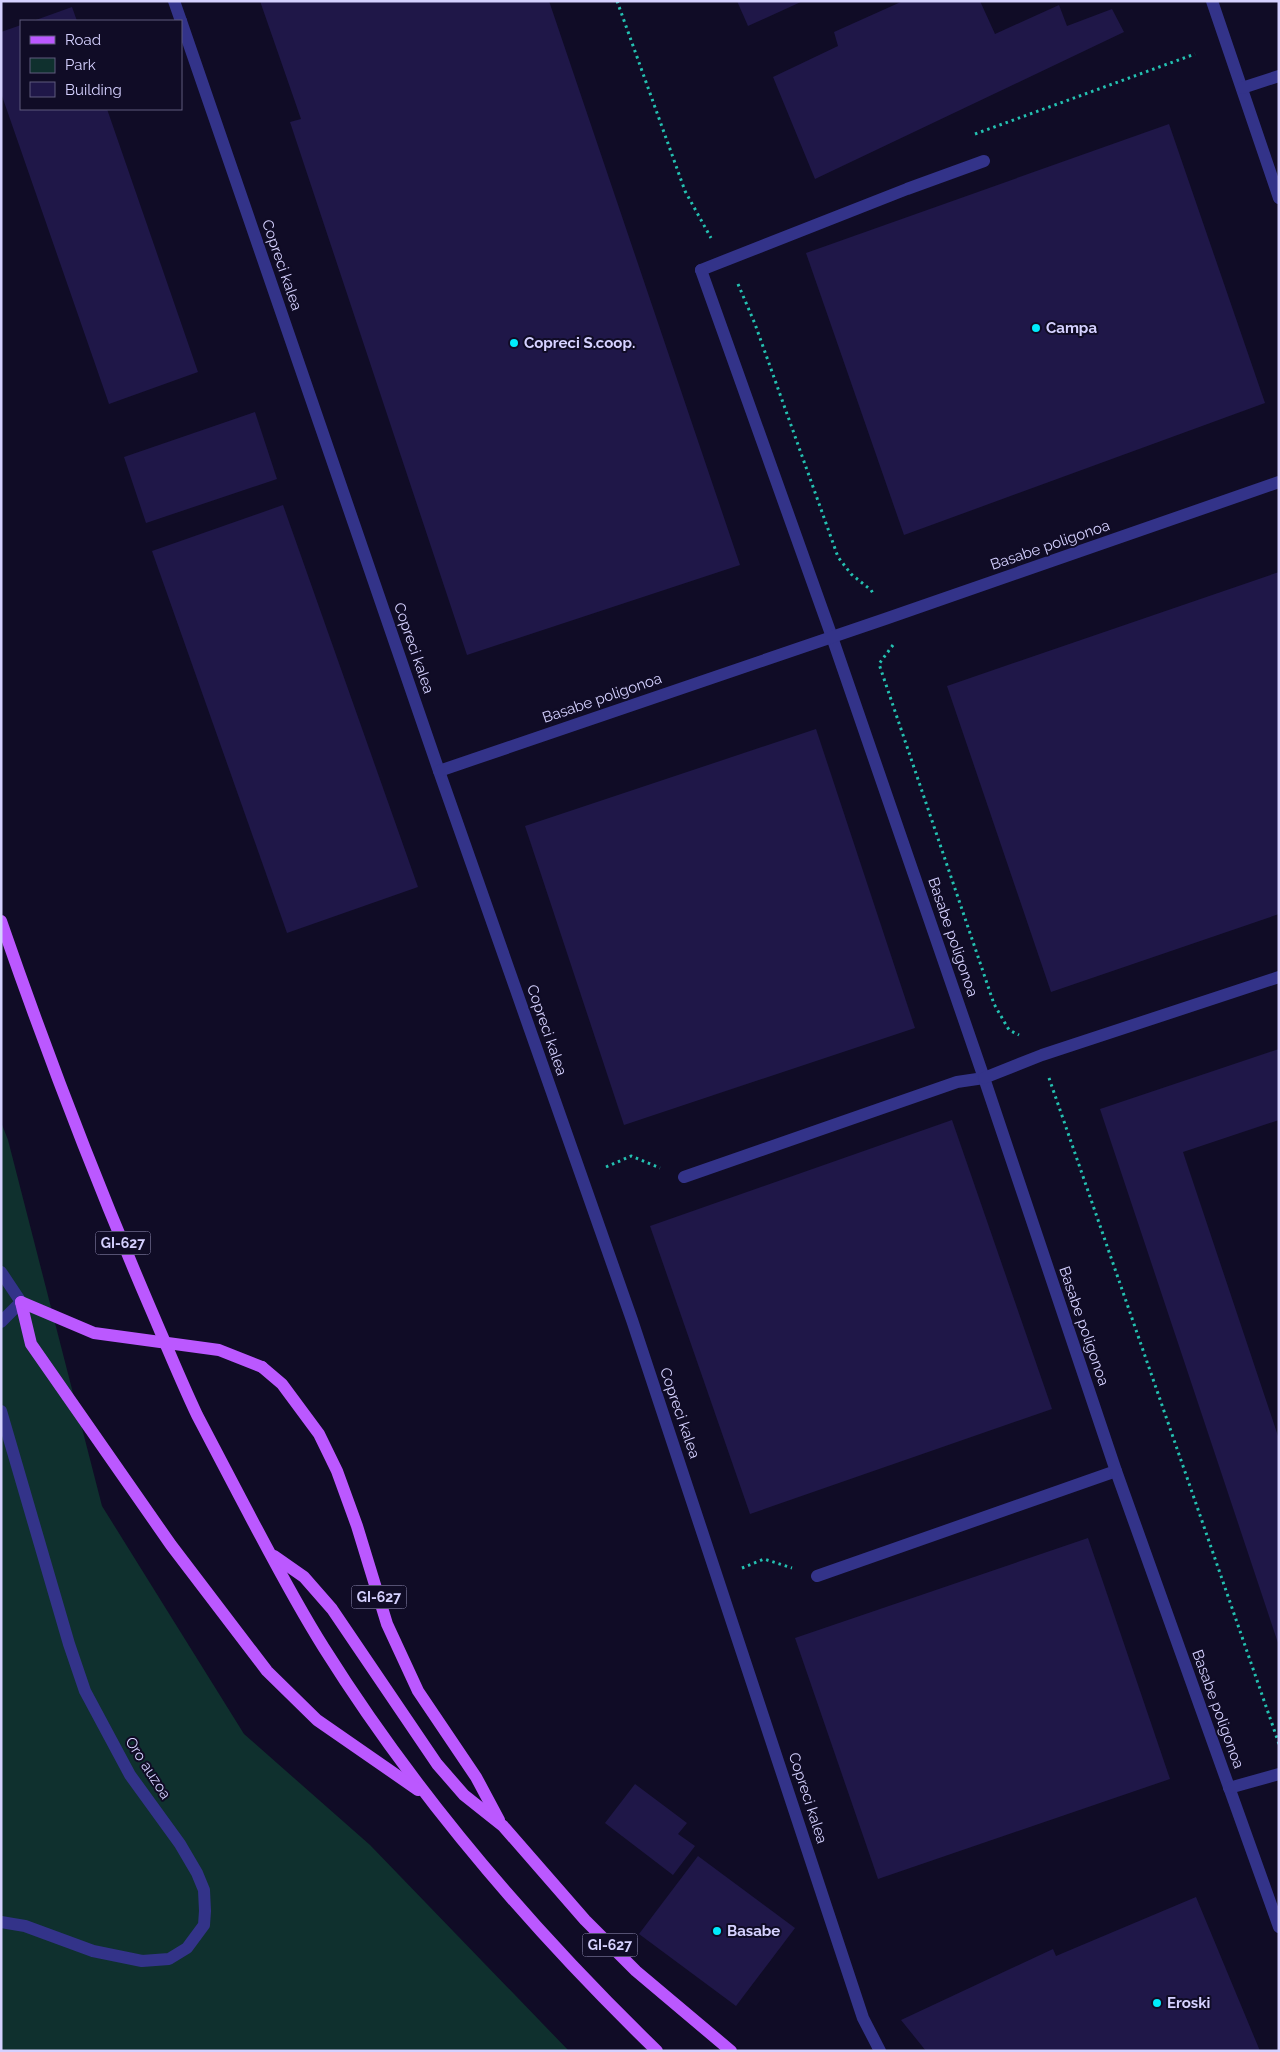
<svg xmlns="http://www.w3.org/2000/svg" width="1280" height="2052" font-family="Raleway,sans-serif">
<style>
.green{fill:#0f302e}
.building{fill:#1f1748}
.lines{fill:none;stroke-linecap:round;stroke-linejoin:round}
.path{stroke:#24c1b1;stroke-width:3;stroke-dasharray:2.5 4;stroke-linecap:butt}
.service{stroke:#333389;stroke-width:12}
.minor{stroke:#333389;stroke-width:12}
.tertiary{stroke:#333389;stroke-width:12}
.primary{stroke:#bb58ff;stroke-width:12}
.primary-bridge{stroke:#bb58ff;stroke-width:12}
.poi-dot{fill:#00ecfc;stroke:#100c26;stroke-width:2}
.labels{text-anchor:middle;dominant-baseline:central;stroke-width:4;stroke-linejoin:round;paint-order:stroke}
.shield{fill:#100c26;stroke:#9a96be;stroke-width:1}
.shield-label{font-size:14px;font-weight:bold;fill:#d5d1ff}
.street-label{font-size:15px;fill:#d5d1ff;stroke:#100c26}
.poi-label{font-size:15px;font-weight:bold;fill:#d5d1ff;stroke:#100c26;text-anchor:start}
</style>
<rect width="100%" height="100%" fill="#100c26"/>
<!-- green -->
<path class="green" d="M1,1122L8,1140L102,1506L244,1734L370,1845L569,2051H1Z"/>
<!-- building -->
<g class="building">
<path d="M260,1H549L740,565L467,655L290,122L301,119Z"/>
<path d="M737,1H803L748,26Z"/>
<path d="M903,1H980L995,34L1059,5L1067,26L1112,9L1124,32L815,179L773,77L838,46L834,32Z"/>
<path d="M72,7L77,21H33Z"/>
<path d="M21,25V109H107L198,372L109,404L1,93V32Z"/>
<path d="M1169,124L1265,403L904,535L806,253Z"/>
<path d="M255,412L277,479L146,523L124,457Z"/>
<path d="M283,505L418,887L287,933L152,551Z"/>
<path d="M1279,572V914L1051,992L947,686Z"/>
<path d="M816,729L915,1028L624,1125L525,826Z"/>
<path d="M1279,1049V1120L1183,1152L1279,1439L1278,1643L1100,1109Z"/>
<path d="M952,1120L1052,1409L750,1514L650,1226Z"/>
<path d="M1088,1538L1170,1779L878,1879L795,1638Z"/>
<path d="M635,1784L687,1823L678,1834L695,1846L673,1875L605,1823Z"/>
<path d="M698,1856L795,1928L736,2006L639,1934Z"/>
<path d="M1196,1897L1260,2051H926L901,2020L1053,1949L1056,1956Z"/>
</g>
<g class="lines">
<!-- path -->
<g class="path">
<path d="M617,1L685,191L711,238"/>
<path d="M975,134L1195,54"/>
<path d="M738,284L755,324L838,557L851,574L871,590L874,595"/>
<path d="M893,645L879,664L994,1004L1009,1030L1019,1035"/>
<path d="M1049,1078L1279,1744"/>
<path d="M606,1167L631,1156L660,1168"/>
<path d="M742,1568L764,1559L792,1568"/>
</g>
<!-- service -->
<g class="service">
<path d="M701,270L907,189L984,161"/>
<path d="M684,1177L957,1082L984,1078"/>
<path d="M817,1576L1116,1471"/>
</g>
<!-- minor -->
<g class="minor">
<path d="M174,1L181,21"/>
<path d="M1212,1L1279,198"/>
<path d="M181,21L439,771L632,1320L863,2018L880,2051"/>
<path d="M1242,88L1279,76"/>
<path d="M701,270L832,637L984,1078L1116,1471L1279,1927"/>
<path d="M439,771L885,619L1279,482"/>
<path d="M984,1078L1042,1055L1279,977"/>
<path d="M1,1322L21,1302"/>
<path d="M1,1411L69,1644L85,1691L130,1775L180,1844L197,1873L204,1890L205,1911L204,1925L187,1948L169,1959L142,1961L93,1951L25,1926L1,1922"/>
<path d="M1229,1788L1279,1774"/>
</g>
<!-- tertiary -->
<path class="tertiary" d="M1,1272L21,1302"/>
<!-- primary -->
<g class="primary">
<path d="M1,921C46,1051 95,1179 149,1305C165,1342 180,1379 197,1415C211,1442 226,1470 240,1497C267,1548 293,1599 324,1648C417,1796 531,1929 657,2051"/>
<path d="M21,1302L31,1344L171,1545L267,1671L317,1720L418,1790"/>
<path d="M262,1367L282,1384L319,1434L337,1471L357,1526L387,1624L418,1691L476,1777L499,1820"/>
<path d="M274,1556L304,1577L332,1609L437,1764L464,1795L503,1826L585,1920L636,1971L731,2051"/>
</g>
<!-- primary-bridge -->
<path class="primary-bridge" d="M21,1302L94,1333L219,1350L262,1367"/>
</g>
<!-- markers -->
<g class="poi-dot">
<circle cx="1036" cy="328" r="5"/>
<circle cx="514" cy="343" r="5"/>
<circle cx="717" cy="1931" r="5"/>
<circle cx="1157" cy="2003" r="5"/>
</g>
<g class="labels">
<!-- shield labels -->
<g class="shield">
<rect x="95.5" y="1231.5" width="55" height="23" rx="4"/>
<rect x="351.5" y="1585.5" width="55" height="23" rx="4"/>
<rect x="582.5" y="1933.5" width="55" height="23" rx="4"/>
</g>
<g class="shield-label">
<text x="123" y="1243">GI-627</text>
<text x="379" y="1597">GI-627</text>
<text x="610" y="1945">GI-627</text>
</g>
<!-- street labels -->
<g class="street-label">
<text transform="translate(282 265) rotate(71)">Copreci kalea</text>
<text transform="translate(1050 545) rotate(-19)">Basabe poligonoa</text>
<text transform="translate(414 648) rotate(71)">Copreci kalea</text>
<text transform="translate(602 698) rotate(-19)">Basabe poligonoa</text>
<text transform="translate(953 937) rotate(71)">Basabe poligonoa</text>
<text transform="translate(547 1030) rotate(71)">Copreci kalea</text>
<text transform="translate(1084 1326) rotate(71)">Basabe poligonoa</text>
<text transform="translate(680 1413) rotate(71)">Copreci kalea</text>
<text transform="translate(1218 1709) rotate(70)">Basabe poligonoa</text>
<text transform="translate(148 1768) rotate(57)">Oro auzoa</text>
<text transform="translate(808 1798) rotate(72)">Copreci kalea</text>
</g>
<!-- poi labels -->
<g class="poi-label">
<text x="1046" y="328">Campa</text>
<text x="524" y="343">Copreci S.coop.</text>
<text x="727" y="1931">Basabe</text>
<text x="1167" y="2003">Eroski</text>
</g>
</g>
<!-- border -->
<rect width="1280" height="2052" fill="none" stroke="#d5d1ff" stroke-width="5"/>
<!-- legend -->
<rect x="20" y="20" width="162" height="90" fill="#100c26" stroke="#5f5b7d"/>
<rect x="30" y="36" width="25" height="8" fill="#bb58ff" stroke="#5f5b7d"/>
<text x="65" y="45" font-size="15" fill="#d5d1ff">Road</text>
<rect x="30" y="58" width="25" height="15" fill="#0f302e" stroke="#5f5b7d"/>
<text x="65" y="70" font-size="15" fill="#d5d1ff">Park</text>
<rect x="30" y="82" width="25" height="15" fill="#1f1748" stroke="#5f5b7d"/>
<text x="65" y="95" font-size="15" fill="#d5d1ff">Building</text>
</svg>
